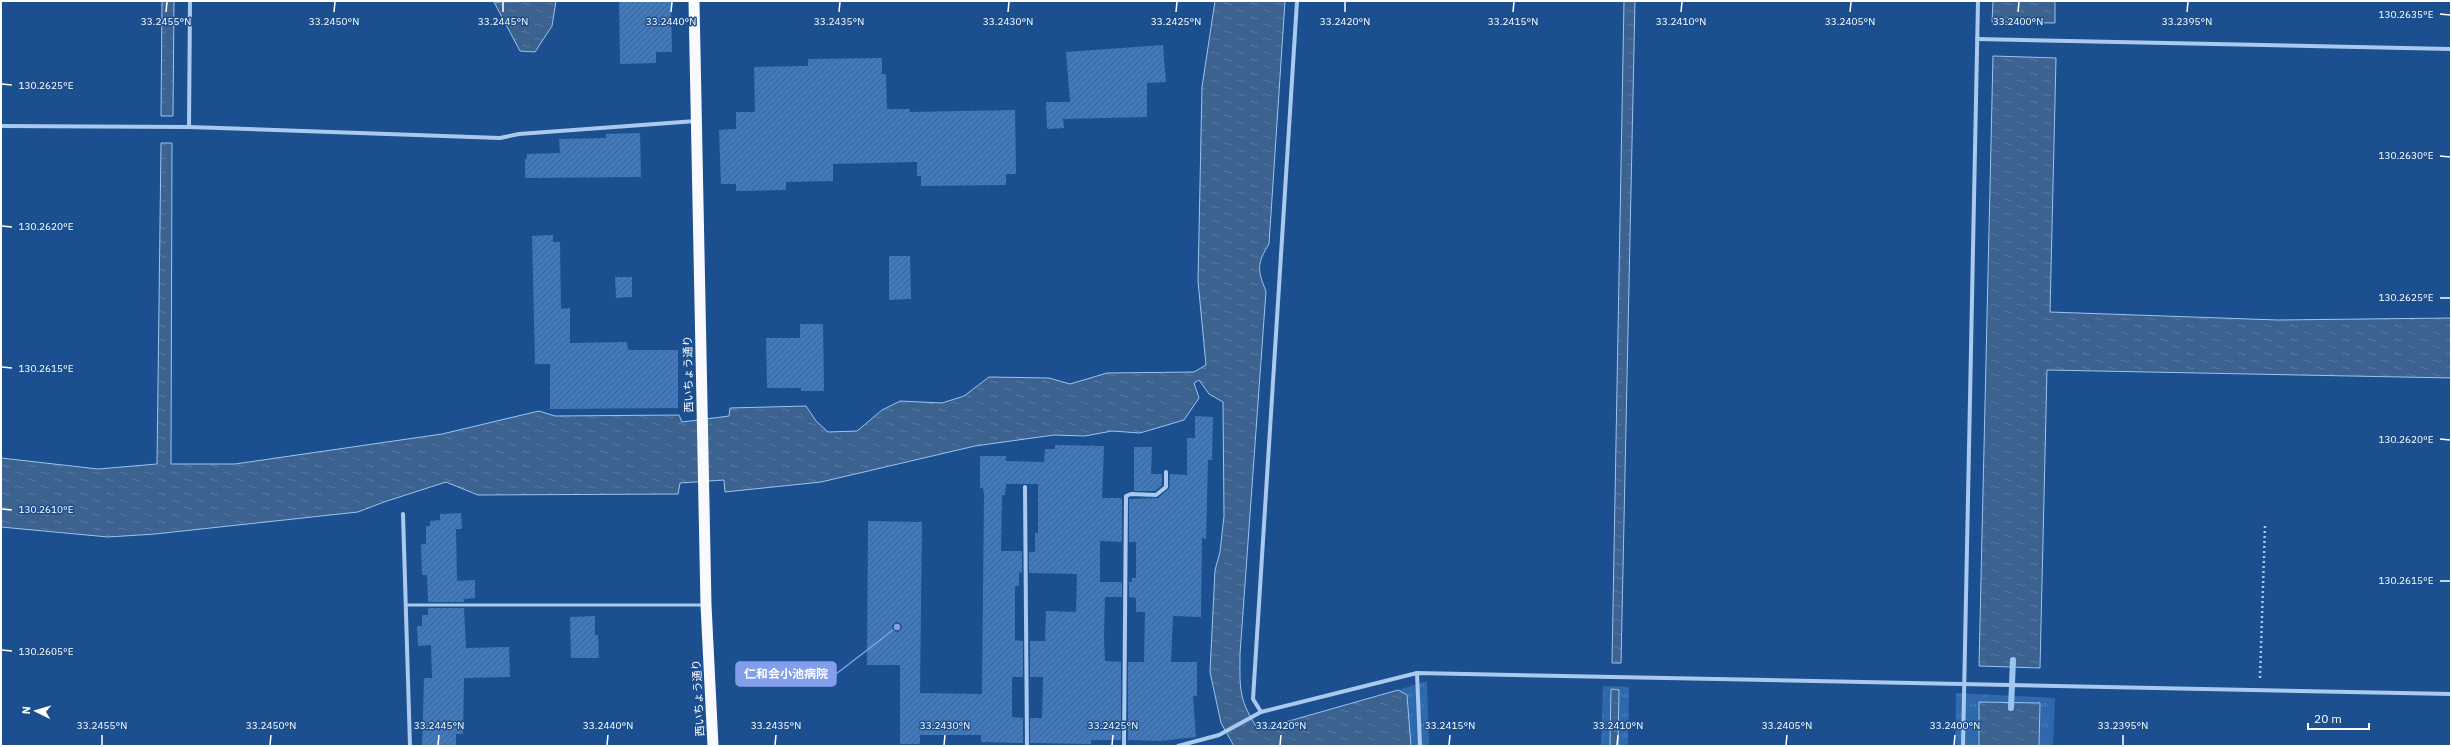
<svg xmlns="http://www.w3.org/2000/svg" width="2452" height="747" font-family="'IBM Plex Sans','Noto Sans JP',sans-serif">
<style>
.grass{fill:url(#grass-tufts)}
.water{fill:url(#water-ripples);stroke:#9cc4f0}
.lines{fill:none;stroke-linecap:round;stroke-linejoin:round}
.stream{stroke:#9cc4f0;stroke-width:6}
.building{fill:url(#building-hatch)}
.path{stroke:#a9c9ee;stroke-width:2.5;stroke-dasharray:2 3;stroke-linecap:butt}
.service{stroke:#a9c9ee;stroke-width:3}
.minor{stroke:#a9c9ee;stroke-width:4}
.trunk{stroke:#f8faff;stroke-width:11}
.ticks{fill:none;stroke:#fff;stroke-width:1.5}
.labels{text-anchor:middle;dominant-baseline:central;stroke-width:3;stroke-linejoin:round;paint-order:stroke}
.street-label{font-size:11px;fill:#fff;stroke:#1b4f8f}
.ticks-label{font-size:10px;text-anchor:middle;fill:#fff;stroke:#1b4f8f;stroke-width:3;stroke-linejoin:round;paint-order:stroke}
.leader{fill:none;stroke:#839eea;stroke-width:1.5}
.callout-dot{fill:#839eea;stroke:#1b4f8f;stroke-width:1.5}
.callout{fill:#839eea;stroke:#839eea;stroke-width:1.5}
.callout-label{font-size:12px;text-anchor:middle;font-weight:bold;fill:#fff}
</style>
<defs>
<pattern id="grass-tufts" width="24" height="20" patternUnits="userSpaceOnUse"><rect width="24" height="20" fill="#2e69ad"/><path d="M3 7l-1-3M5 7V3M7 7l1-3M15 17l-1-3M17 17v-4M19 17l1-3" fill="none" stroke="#4d80b9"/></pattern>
<pattern id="water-ripples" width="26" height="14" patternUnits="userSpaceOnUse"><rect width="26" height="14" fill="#3c6290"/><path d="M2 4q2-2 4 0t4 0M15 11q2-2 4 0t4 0" fill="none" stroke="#597aa1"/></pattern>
<pattern id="building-hatch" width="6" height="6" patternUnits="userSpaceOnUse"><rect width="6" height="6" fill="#4478b7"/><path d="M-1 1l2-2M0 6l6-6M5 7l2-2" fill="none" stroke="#486282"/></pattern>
</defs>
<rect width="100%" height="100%" fill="#1b4f8f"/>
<!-- grass -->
<g class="grass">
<path d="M1427,681L1429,746H1411L1407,695L1398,690Z"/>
<path d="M1603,686L1629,687L1628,746H1618L1619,690L1611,689L1610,746H1601Z"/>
<path d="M1956,693L2055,698L2053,746H2039L2040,703L1979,702V746H1955Z"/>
</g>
<!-- water -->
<g class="water">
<path d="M162,1H174L173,116H161Z"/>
<path d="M556,1L552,26L535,52L520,51L494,2Z"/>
<path d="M1215,1H1285L1269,244C1257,263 1257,270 1266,291L1240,654C1240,687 1238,698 1256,726L1268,727L1398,690L1407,695L1411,746H1234L1221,723L1210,672L1215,570L1220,552L1224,516L1223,402L1209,394L1199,380L1194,383L1199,398L1184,420L1140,433L1112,431L1085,436L1054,435L975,446L821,482L725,492L724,480L680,483L678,494L478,495L446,482L384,502L358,512L155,534L108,537L1,527V458L98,469L157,464L161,143H172L171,464H235L442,434L539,411L555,416L679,415L682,422L729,416L730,408L806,406L816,421L828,432L857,431L882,410L900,401L942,403L964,396L989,377L1049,378L1070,384L1107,373L1194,372L1206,365L1198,281L1202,87Z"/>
<path d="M1624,1H1635L1621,663H1612Z"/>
<path d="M1993,1H2055V23L1992,22Z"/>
<path d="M1993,56L2056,58L2050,312L2278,320L2451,318V378L2047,370L2040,668L1979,666Z"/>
<path d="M1611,689L1619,690L1618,746H1610Z"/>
<path d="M1979,702L2040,703L2039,746H1979Z"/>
</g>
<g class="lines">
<!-- stream -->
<path class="stream" d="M2011,708L2013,660"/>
</g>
<!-- building -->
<g class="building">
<path d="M619,1H671L672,52H656V63L620,64Z"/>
<path d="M1163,45L1166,82L1147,83V117L1063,119L1064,128L1047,129L1046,102H1070L1066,52Z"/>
<path d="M882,58V74H886L887,109H910V112L1015,110L1016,174H1006V185L921,186V176H917V162L833,164V181L786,182V190L736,191V184H721L719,130L736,129V112H755L754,67L808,66V59Z"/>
<path d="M640,133L641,177L525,178V159H527V154L560,153L559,139L606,138V134Z"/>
<path d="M553,235V242H560L561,309L570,308V343L627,342L628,350H678V408L550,409V364H535L532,236Z"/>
<path d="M889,256H910L911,299L889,300Z"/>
<path d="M615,277H632V297L616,298Z"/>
<path d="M800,324H823L824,391H801V388H767L766,338H800Z"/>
<path d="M1195,416L1213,417L1212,460H1208L1206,539L1202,538L1201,617L1173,616L1171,662H1197V696H1193L1196,737L1160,741L1128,740V662H1144L1145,612H1136V598L1129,597V582H1132V578H1136V542H1129V499L1158,498L1169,489L1170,474L1187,475V438H1195Z"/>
<path d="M1055,445L1104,446L1102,498H1122V542L1100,541V582H1122V597H1105L1104,637L1105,661L1121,662V740H1091V744L1030,743V718H1042L1043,677H1030V641H1045L1046,611L1076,612L1077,574L1029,573V552H1035V533H1038V484H1006L1005,495H1002L1001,551H1022V573L1019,572V586H1015V640L1023,641V677H1012V717L1023,718V743L981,742V735H920V744H900V665H867L868,521L922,522L920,693L982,694L984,495L983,488H980V456H1006V461L1044,462L1045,449H1055Z"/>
<path d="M1134,447H1152L1151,474H1162V485L1155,491H1134Z"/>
<path d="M461,513L462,529H456L457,581L475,580V598L464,599V602H428L427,575H422L421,544H426V526H430V521L440,520V514Z"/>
<path d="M428,608H464L466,648L509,647L510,677L464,678L463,734H456V746H422L424,678H432L431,645L418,646L417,626H422V615H428Z"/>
<path d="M595,616V635H598L599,658H571L570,617Z"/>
</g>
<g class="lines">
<!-- path -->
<path class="path" d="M2260,678L2265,526"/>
<!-- service -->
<path class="service" d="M406,605H704"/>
<!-- minor -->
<g class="minor">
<path d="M1977,39L2451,49"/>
<path d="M1,126L189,127L500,138L519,134L696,121"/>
<path d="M189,127L190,1"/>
<path d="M1025,487L1027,746"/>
<path d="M403,514L410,746"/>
<path d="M1417,673L1420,746"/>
<path d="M1261,712L1253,699L1297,1"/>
<path d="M1124,746L1126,496L1131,494L1156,495L1166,487V472"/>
<path d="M1178,746L1219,735L1261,712L1417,673L2451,694"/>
<path d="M1963,746L1978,1"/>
</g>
<!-- trunk -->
<path class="trunk" d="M694,1L706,605L713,746"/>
</g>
<!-- ticks -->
<path class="ticks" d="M166,12L167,2M334,12L335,2M503,12V2M671,12L672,2M839,12L840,2M1008,12L1009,2M1176,12L1177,2M1345,12V2M1513,12L1514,2M1681,12L1682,2M1850,12L1851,2M2018,12L2019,2M2187,12L2188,2M2440,14L2450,15M2,84L12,85M2440,156L2450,157M2,226L12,227M2440,298H2450M2,367L12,368M2440,439L2450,440M2,509L12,510M2440,581H2450M2,650L12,651M102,745V735M270,745L271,735M438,745L439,735M607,745L608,735M775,745L776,735M944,745L945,735M1112,745L1113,735M1280,745L1281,735M1449,745L1450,735M1617,745L1618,735M1786,745L1787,735M1954,745L1955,735M2123,745V735"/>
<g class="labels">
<!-- street labels -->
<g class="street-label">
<text transform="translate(688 374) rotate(-91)">西いちょう通り</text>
<text transform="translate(698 698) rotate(-93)">西いちょう通り</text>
</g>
</g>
<g class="ticks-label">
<text x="2406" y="18">130.2635°E</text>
<text x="166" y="25">33.2455°N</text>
<text x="334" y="25">33.2450°N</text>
<text x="503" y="25">33.2445°N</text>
<text x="671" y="25">33.2440°N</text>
<text x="839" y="25">33.2435°N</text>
<text x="1008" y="25">33.2430°N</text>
<text x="1176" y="25">33.2425°N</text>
<text x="1345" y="25">33.2420°N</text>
<text x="1513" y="25">33.2415°N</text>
<text x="1681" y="25">33.2410°N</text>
<text x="1850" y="25">33.2405°N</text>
<text x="2018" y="25">33.2400°N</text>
<text x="2187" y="25">33.2395°N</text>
<text x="46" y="89">130.2625°E</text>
<text x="2406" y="159">130.2630°E</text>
<text x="46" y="230">130.2620°E</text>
<text x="2406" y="301">130.2625°E</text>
<text x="46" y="372">130.2615°E</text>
<text x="2406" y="443">130.2620°E</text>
<text x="46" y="513">130.2610°E</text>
<text x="2406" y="584">130.2615°E</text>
<text x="46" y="655">130.2605°E</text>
<text x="102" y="729">33.2455°N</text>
<text x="271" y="729">33.2450°N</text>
<text x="439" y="729">33.2445°N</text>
<text x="608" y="729">33.2440°N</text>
<text x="776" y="729">33.2435°N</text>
<text x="945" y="729">33.2430°N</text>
<text x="1113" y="729">33.2425°N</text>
<text x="1281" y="729">33.2420°N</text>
<text x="1450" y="729">33.2415°N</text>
<text x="1618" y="729">33.2410°N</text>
<text x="1787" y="729">33.2405°N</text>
<text x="1955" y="729">33.2400°N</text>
<text x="2123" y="729">33.2395°N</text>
</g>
<!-- callouts -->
<path class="leader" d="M897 627L836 674"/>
<circle class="callout-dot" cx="897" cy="627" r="4"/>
<rect class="callout" x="736" y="662" width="100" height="24" rx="4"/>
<g class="callout-label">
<text x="786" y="678">仁和会小池病院</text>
</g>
<!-- border -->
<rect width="2452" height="747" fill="none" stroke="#ffffff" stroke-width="4"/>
<!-- north arrow -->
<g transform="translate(36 711) rotate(275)" stroke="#1b4f8f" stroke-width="3" paint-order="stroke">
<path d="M0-3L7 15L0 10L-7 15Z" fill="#ffffff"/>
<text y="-6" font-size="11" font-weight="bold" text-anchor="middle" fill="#ffffff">N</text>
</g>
<!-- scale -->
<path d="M2308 723v6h61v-6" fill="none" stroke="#ffffff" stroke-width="2"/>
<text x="2314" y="723" font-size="12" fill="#ffffff" stroke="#1b4f8f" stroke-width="3" paint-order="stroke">20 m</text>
</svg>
